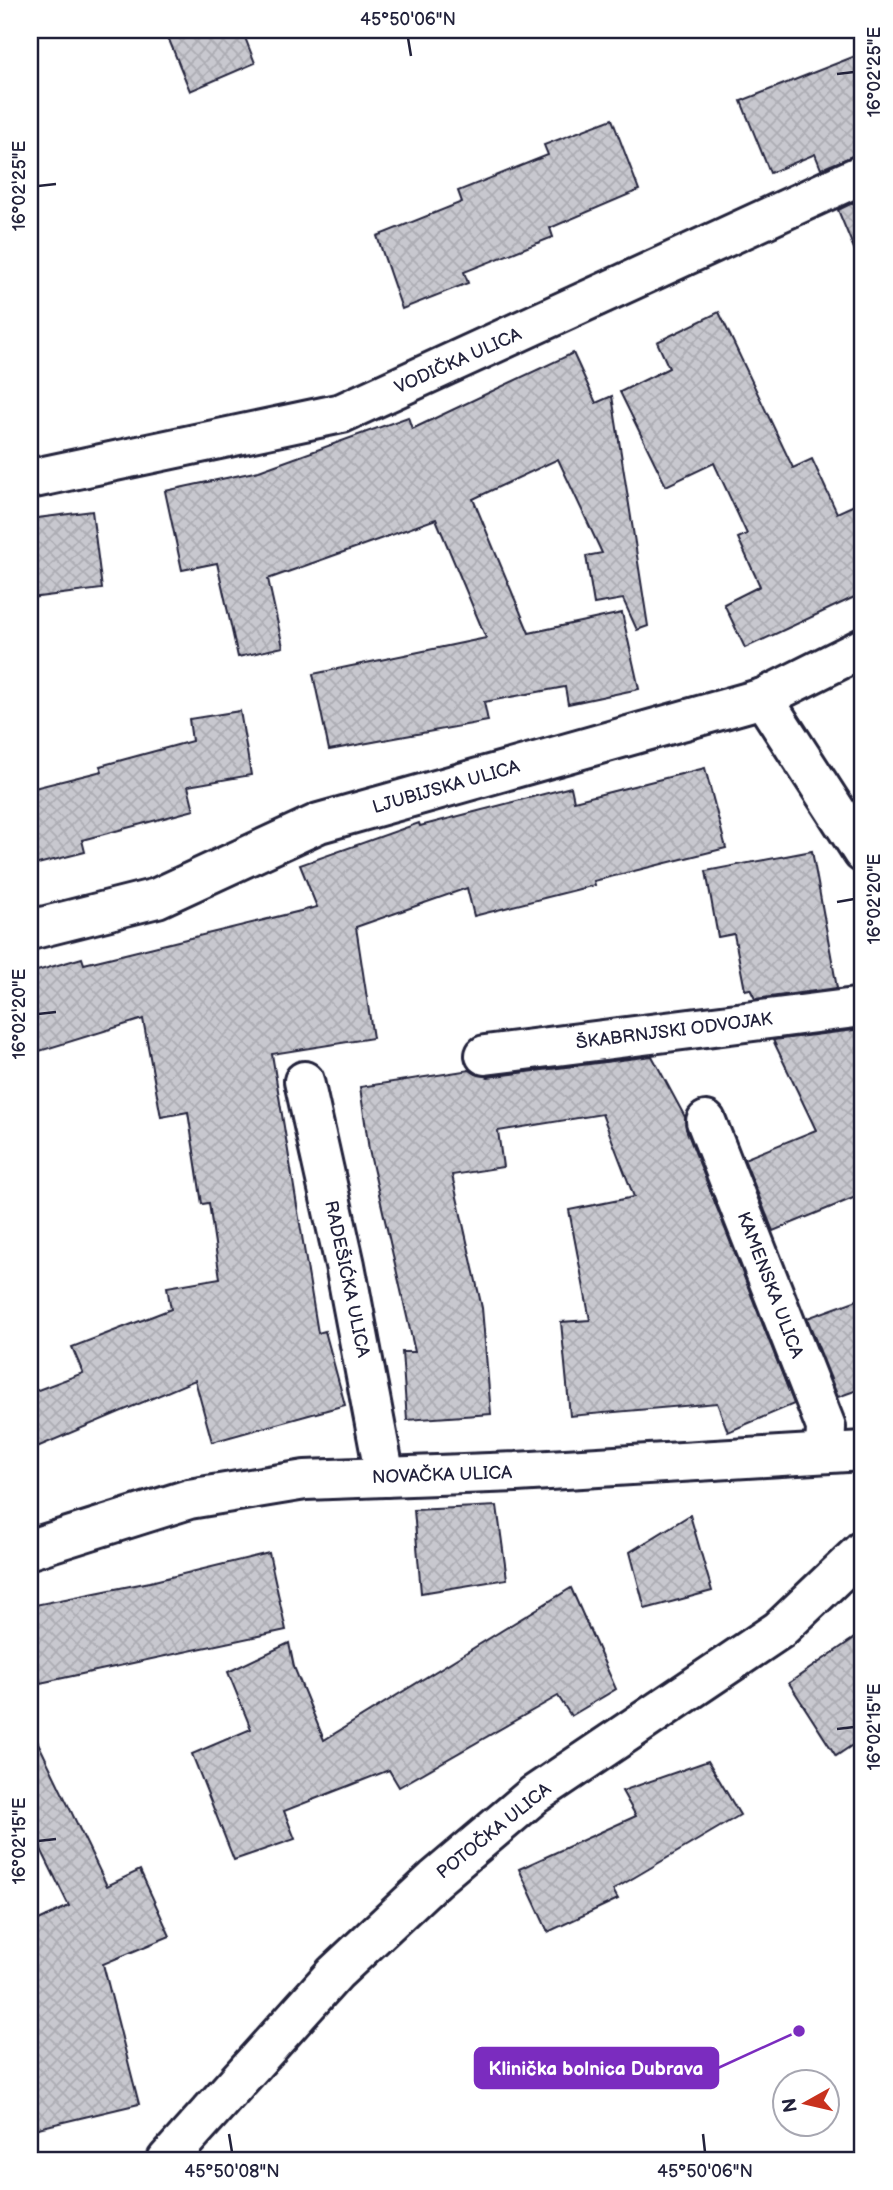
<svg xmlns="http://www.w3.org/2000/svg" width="893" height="2190" font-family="'Balsamiq Sans',sans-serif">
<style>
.building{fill:url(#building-cross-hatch);stroke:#22223b;stroke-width:2}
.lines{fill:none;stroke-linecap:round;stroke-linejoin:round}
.street-casing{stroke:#22223b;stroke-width:44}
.secondary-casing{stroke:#22223b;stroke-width:44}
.street{stroke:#fff;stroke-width:38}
.secondary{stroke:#fff;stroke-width:38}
.ticks{fill:none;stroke:#22223b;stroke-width:2.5}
.labels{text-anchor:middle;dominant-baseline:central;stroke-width:6;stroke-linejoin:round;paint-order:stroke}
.street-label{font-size:18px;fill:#22223b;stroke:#fff}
.leader{fill:none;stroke:#7b2cbf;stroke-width:2.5}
.callout-dot{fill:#7b2cbf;stroke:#fff;stroke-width:2.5}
.callout{fill:#7b2cbf;stroke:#7b2cbf;stroke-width:2.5}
.callout-label{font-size:19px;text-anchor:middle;font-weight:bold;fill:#fff}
.neatline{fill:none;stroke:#22223b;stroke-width:2.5}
.ticks-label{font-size:18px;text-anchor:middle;fill:#22223b}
</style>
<defs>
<pattern id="building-cross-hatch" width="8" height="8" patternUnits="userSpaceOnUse" patternTransform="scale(1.75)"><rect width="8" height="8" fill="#c8c8cf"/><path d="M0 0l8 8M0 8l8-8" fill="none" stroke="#acacb3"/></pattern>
</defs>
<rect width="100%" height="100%" fill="#fff"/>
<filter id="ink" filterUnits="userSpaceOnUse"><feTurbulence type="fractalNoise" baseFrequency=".0143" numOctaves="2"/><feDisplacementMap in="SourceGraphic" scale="14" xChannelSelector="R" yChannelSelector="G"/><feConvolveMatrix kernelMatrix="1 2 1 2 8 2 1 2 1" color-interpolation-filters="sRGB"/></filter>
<g filter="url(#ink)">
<!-- building -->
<g class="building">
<path d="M165,30H242L255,63L190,91Z"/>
<path d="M863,53V152L821,169L815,154L770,173L741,101Z"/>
<path d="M612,119L639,190L550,228L553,237L464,272L468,283L402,309L377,236L462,202L458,191L548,155L544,145Z"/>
<path d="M863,198V268H862L838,210Z"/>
<path d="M719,312L793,468L812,459L837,513L863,501V593L745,648L724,604L760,586L738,538L747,534L714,463L666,486L620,392L669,368L657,342Z"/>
<path d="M573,353L596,403L612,396L648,626L637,630L623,599L594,604L586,556L602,553L558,459L473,499L529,633L622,613L639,689L568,704L565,687L484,702L488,721L329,750L313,674L486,638L436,519L268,579L283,647L238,657L217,563L182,570L165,491L259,471L408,417L412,429Z"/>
<path d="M92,511L102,589L30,598V519Z"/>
<path d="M240,711L251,775L188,786L194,810L82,840L85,852L30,866V789L102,771L100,766L192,741L189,719Z"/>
<path d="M705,768L726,848L594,881L595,885L474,916L467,888L356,927L373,1038L272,1054L318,1333L325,1331L345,1405L212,1442L195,1380L30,1450V1393L83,1373L72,1347L171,1309L167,1287L220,1278L209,1203L202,1204L188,1112L161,1117L143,1019L30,1054V973L82,958L84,964L317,907L300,865L419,823L420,826L571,787L574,801Z"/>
<path d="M812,851L837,988L755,999L750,989L745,990L734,934L718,937L706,871Z"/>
<path d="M863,1029V1194L773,1231L744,1159L816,1130L773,1040Z"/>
<path d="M652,1056L685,1117L686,1129L794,1404L728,1432L717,1403L570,1416L561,1322L590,1320L569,1210L634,1197L602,1114L498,1131L503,1167L452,1175L482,1308L491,1414L407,1420L402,1352H415L369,1150L360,1087L470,1070L488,1077Z"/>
<path d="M863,1298V1388L838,1397L807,1318Z"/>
<path d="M497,1506L507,1579L421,1593L414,1510Z"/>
<path d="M690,1515L712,1591L645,1609L630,1552Z"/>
<path d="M269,1553L286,1630L40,1683L30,1633V1606L150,1582Z"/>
<path d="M571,1588L616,1689L571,1716L558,1696L399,1787L389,1770L284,1811L295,1839L234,1860L192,1754L251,1729L228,1672L289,1643L294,1667L324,1740Z"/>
<path d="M863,1632V1738L836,1756L789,1683Z"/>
<path d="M30,1726L107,1886L140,1870L170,1936L103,1964L139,2104L30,2130V1924L69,1906L30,1827Z"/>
<path d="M708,1761L740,1815L613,1890L618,1899L548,1932L519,1869L636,1816L622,1791Z"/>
</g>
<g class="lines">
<defs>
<g id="street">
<path d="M30,479L342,413L863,174"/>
<path d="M763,698L863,853"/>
<path d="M30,930L157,898L319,823L763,698L863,648"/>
<path d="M485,1055L863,1007"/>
<path d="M304,1081L345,1265L385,1477"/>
<path d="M706,1121L826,1427L825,1451"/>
<path d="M167,2160L335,1973L435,1879L534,1795L779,1630L863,1550"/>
</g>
<path id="secondary" d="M30,1549L189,1499L305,1480L516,1472L863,1451"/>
</defs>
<!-- street casing -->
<use href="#street" class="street-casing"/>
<!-- secondary casing -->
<use href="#secondary" class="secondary-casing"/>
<!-- street -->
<use href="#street" class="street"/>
<!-- secondary -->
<use href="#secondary" class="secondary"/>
</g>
</g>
<!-- ticks -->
<path class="ticks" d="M408,38L411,56M837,74L854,72M38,186L56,184M837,902L854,899M38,1014L56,1012M837,1729L854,1727M38,1841L56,1839M229,2134L232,2152M703,2134L705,2152"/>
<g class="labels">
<!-- street labels -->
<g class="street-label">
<text transform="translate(458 361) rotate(-24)">VODIČKA ULICA</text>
<text transform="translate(446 787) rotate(-16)">LJUBIJSKA ULICA</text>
<text transform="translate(674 1031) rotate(-7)">ŠKABRNJSKI ODVOJAK</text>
<text transform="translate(347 1279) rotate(78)">RADEŠIĆKA ULICA</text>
<text transform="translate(770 1285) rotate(69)">KAMENSKA ULICA</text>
<text transform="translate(442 1475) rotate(-2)">NOVAČKA ULICA</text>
<text transform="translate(494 1831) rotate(-39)">POTOČKA ULICA</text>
</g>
</g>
<!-- callouts -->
<path class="leader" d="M799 2031L718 2068"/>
<circle class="callout-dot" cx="799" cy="2031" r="7"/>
<rect class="callout" x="475" y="2048" width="243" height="40" rx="7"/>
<g class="callout-label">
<text x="596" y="2075">Klinička bolnica Dubrava</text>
</g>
<!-- margin -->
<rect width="893" height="2190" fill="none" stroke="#fff" stroke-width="77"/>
<!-- north arrow -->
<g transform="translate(806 2103) rotate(262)"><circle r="33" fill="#ffffff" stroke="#a7a7b1" stroke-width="2"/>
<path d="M0-5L12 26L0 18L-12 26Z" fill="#c8321e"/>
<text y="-10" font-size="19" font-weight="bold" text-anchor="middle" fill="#22223b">N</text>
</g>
<rect x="38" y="38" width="816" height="2114" class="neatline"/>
<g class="ticks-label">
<text x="408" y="25">45°50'06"N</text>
<text transform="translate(874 72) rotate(-90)" y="6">16°02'25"E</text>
<text transform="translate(19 186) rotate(-90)" y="6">16°02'25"E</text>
<text transform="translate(874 899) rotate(-90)" y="6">16°02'20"E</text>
<text transform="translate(19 1014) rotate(-90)" y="6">16°02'20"E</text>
<text transform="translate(874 1727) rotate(-90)" y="6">16°02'15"E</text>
<text transform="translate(19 1841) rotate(-90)" y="6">16°02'15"E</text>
<text x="232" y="2177">45°50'08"N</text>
<text x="705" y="2177">45°50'06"N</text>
</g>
</svg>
